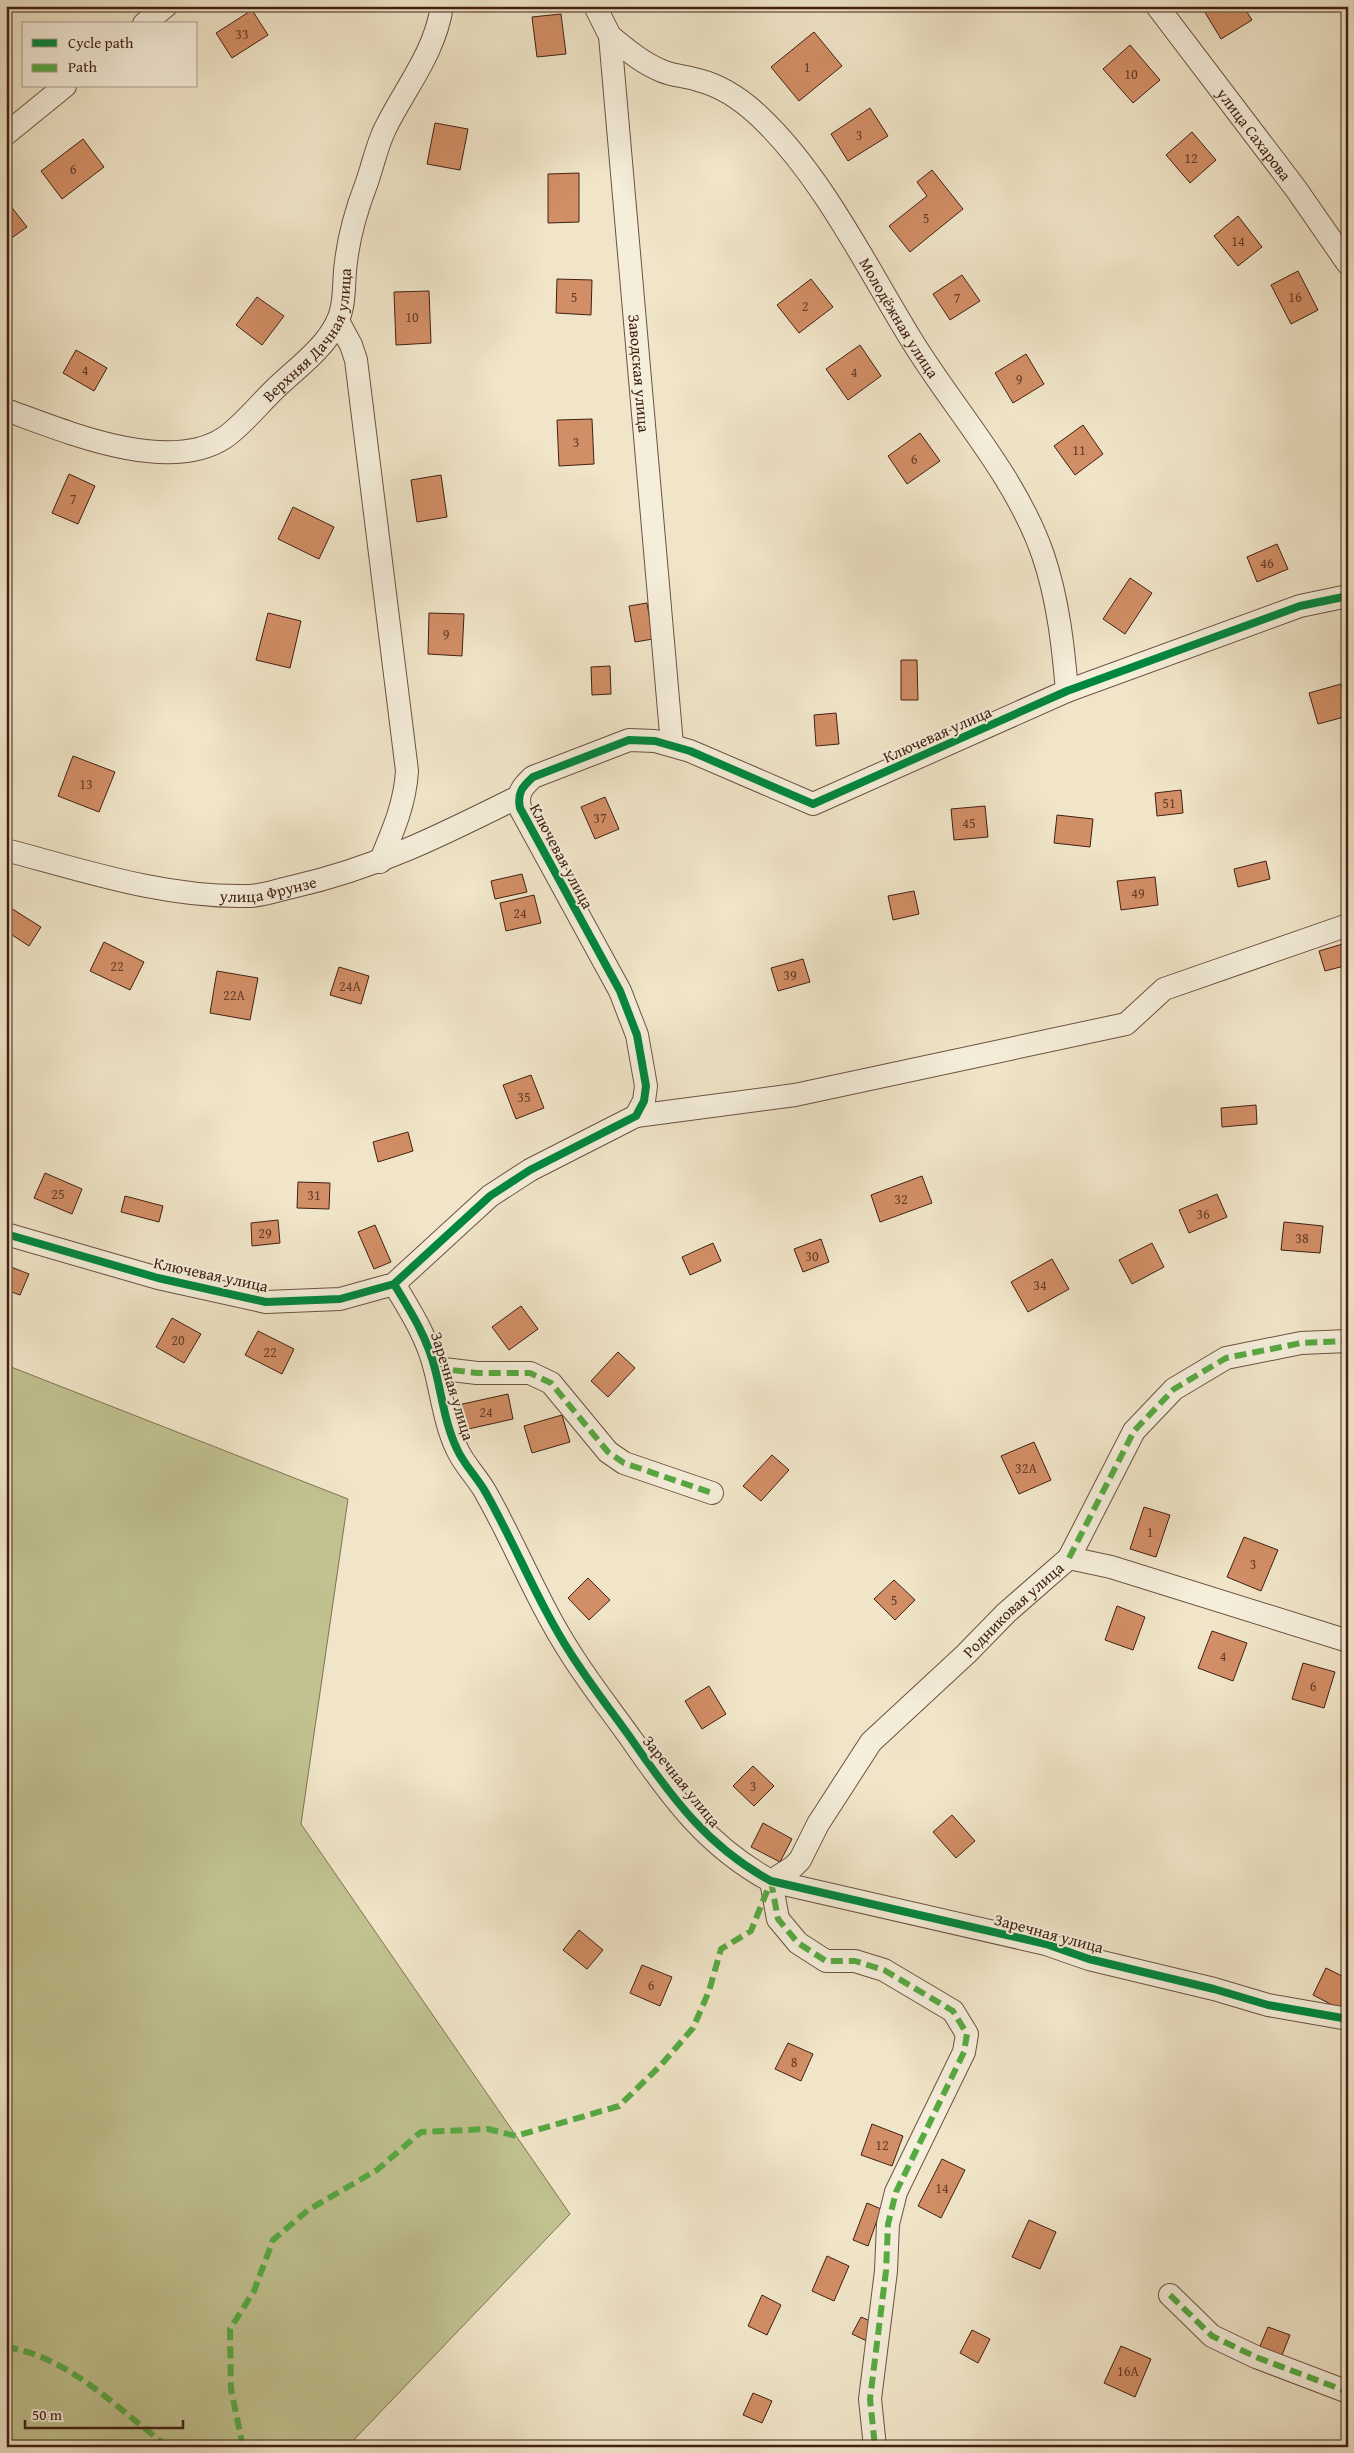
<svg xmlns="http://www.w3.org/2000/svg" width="1354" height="2453" font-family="'Gentium Book Plus',serif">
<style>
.green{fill:#c1c290;stroke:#817152}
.building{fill:#d28e66;stroke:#412013}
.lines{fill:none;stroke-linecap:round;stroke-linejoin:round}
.minor-casing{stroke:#6d5140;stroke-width:24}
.minor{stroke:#f5eedb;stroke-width:22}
.quiet{stroke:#56aa42;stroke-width:6;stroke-dasharray:12 6;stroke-linecap:butt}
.cycleway-casing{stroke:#f5eedb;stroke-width:11}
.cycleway{stroke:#00873e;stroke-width:8}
.labels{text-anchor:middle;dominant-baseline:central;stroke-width:4;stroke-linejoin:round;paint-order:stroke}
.number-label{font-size:14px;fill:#653c28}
.street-label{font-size:16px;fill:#412013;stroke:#f5eedb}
</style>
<rect width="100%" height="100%" fill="#f0e5c8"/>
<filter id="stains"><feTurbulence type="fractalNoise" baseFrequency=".004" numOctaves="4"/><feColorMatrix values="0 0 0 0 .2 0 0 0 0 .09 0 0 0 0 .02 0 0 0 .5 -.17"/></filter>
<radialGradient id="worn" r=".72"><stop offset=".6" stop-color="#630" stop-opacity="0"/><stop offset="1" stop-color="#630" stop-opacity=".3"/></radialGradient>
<!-- green -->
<path class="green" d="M6,1365L348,1499L301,1824L570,2214L347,2447H6Z"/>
<!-- building -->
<g class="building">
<path d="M288,6H300L292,12Z"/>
<path d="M1208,6H1243L1252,20L1221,39L1203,9Z"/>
<path d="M252,10L268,35L232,58L216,33Z"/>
<path d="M561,14L566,54L537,57L532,17Z"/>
<path d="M814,32L842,66L799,101L771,67Z"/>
<path d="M1130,45L1160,80L1133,103L1103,69Z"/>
<path d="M870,108L888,136L848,161L831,134Z"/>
<path d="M435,123L468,129L460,170L427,164Z"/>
<path d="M1192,132L1216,160L1190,183L1166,155Z"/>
<path d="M83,139L104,167L62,199L41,171Z"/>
<path d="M932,170L963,209L910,252L889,226L927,196L917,182Z"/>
<path d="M579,173V222L548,223V174Z"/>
<path d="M6,200L27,227L6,242Z"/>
<path d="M1238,216L1262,247L1238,266L1214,236Z"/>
<path d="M1298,271L1318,310L1291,324L1271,285Z"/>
<path d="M962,275L980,301L950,320L933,294Z"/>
<path d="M557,279L592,280L591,315L556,313Z"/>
<path d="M811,279L833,307L799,333L777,305Z"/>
<path d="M429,291L431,343L396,345L394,292Z"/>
<path d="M257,297L284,316L262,345L236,325Z"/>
<path d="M860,345L881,376L848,400L826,369Z"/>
<path d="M76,350L107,368L94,391L63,373Z"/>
<path d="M1026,354L1044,384L1013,403L995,373Z"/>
<path d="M592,419L594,464L559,466L557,420Z"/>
<path d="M1083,425L1103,454L1075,475L1054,446Z"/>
<path d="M920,433L940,461L907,484L888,456Z"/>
<path d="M69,474L95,486L78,524L52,513Z"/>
<path d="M441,475L447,517L417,522L411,480Z"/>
<path d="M293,507L334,527L319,559L278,539Z"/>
<path d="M1277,544L1288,569L1257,582L1247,557Z"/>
<path d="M1130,578L1152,593L1125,634L1103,619Z"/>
<path d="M647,603L653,639L635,642L629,606Z"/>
<path d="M268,613L301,621L290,668L256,660Z"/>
<path d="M429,613L464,614L462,656L428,654Z"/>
<path d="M901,660H917L918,700H901Z"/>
<path d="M610,666L611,694L592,695L591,667Z"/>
<path d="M1341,684L1348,716L1318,724L1309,693Z"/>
<path d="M836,713L839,744L816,746L814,715Z"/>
<path d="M73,756L115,772L99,812L58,796Z"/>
<path d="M1181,790L1183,813L1157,816L1155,793Z"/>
<path d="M605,797L619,829L595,839L581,807Z"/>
<path d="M985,806L988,837L954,840L951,809Z"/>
<path d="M1057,815L1093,819L1090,847L1054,843Z"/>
<path d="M1266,861L1270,879L1238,887L1234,869Z"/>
<path d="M522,874L527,892L495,899L491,881Z"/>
<path d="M1155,877L1158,905L1121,910L1117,881Z"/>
<path d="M914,891L919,914L893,920L888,896Z"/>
<path d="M534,895L541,923L506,931L500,903Z"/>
<path d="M6,905L41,927L29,946L6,931Z"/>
<path d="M104,942L144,962L130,990L90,971Z"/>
<path d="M1346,943L1348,965L1325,971L1319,951Z"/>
<path d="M803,959L810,982L778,991L771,968Z"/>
<path d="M339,967L369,976L361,1004L330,995Z"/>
<path d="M217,971L258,978L250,1020L210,1013Z"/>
<path d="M531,1075L544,1108L516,1119L503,1085Z"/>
<path d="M1256,1105L1257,1124L1222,1127L1221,1108Z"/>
<path d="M408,1132L413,1151L378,1162L373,1142Z"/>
<path d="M45,1173L82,1189L72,1214L34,1198Z"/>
<path d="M922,1176L932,1203L880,1222L871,1195Z"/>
<path d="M298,1182L330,1183L329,1209L297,1208Z"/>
<path d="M1217,1194L1227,1217L1189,1233L1179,1210Z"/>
<path d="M125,1196L163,1206L159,1222L121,1212Z"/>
<path d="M278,1220L280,1243L252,1246L251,1223Z"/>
<path d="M1284,1222L1323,1226L1320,1253L1281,1250Z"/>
<path d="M375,1225L391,1262L374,1269L358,1232Z"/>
<path d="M821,1239L829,1262L803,1272L794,1249Z"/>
<path d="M713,1243L721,1261L690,1275L682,1257Z"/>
<path d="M1152,1243L1164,1267L1132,1284L1119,1260Z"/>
<path d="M1052,1259L1069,1289L1028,1312L1011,1282Z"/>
<path d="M6,1265L29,1274L20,1295L6,1290Z"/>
<path d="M521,1306L538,1329L509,1350L492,1327Z"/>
<path d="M172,1318L201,1334L184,1363L156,1347Z"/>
<path d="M258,1331L294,1349L282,1374L245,1355Z"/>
<path d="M618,1352L635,1368L608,1397L591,1381Z"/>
<path d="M508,1394L513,1419L464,1430L458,1405Z"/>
<path d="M562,1415L570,1442L532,1453L524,1426Z"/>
<path d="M1034,1442L1051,1480L1019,1494L1001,1456Z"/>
<path d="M772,1455L789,1470L761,1501L743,1486Z"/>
<path d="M1144,1507L1170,1515L1156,1557L1130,1549Z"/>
<path d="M1244,1537L1278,1550L1261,1591L1227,1577Z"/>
<path d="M588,1578L610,1600L589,1620L568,1598Z"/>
<path d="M894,1580L915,1600L895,1620L874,1599Z"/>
<path d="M1117,1606L1145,1617L1133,1650L1105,1640Z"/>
<path d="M1212,1631L1247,1643L1233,1681L1198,1668Z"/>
<path d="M1303,1663L1335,1672L1324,1708L1292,1699Z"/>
<path d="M709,1686L726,1714L702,1729L685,1701Z"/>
<path d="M753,1766L774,1786L754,1806L733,1786Z"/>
<path d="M952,1815L975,1841L956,1858L933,1832Z"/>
<path d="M763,1823L792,1839L780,1862L751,1847Z"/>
<path d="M579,1930L603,1950L587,1969L563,1950Z"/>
<path d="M642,1965L672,1977L660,2006L630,1993Z"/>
<path d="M1326,1968L1348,1979V2003L1344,2011L1313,1995Z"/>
<path d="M788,2043L813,2054L801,2081L775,2069Z"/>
<path d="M872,2124L903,2136L892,2166L861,2155Z"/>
<path d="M942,2159L965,2170L941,2218L918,2206Z"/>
<path d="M867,2203L881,2209L868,2246L853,2240Z"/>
<path d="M1029,2220L1056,2232L1040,2269L1012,2257Z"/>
<path d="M827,2256L849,2266L834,2301L812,2291Z"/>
<path d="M762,2295L781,2305L767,2335L748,2326Z"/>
<path d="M861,2317L877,2324L869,2342L852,2334Z"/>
<path d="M1268,2327L1290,2335L1280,2360L1258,2351Z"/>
<path d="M972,2330L990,2339L978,2363L960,2353Z"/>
<path d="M1121,2346L1151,2359L1135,2397L1104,2383Z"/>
<path d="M1348,2365V2385L1341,2383Z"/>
<path d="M753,2393L772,2401L762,2423L743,2415Z"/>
</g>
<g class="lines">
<defs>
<g id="minor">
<path id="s1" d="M595,6L610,36L672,745"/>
<path id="s2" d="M1157,6L1296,189L1348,264"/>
<path d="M144,24L166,6"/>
<path id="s3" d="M610,36C626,49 642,63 662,71C673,76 687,76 698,80C722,86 741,99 759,116C823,176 868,270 914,344C957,413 1016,477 1043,555C1058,599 1063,645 1067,691"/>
<path d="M6,134L65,86"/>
<path d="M338,321L351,345L356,360L407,771C405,804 393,831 380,862"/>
<path id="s4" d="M6,410C64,431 167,475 224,438C241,427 261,402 276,388C297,368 325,348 337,322C346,304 343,281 346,262C349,235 357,208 367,182C373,165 377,145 385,129C405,88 435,53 442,6"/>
<path id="s5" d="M6,850C85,871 165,898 248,896C262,896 278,890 292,887C376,868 442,835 518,797"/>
<path d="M636,1116L795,1095L1126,1024L1164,989L1348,925"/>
<path d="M6,1234L158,1278L266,1302L340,1299L394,1284L490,1196L530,1170L636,1116L644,1101L646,1086L637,1035L620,991L520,808C517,793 522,787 533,777L629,740L655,741L690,751L813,804L1067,691L1300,606L1348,596"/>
<path d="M394,1284C411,1312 427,1337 435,1369C442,1396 445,1424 457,1449C464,1465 478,1478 486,1493C516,1546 538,1603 571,1654C590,1684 612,1712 632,1740C672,1798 708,1847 771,1881L1046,1944L1089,1959L1214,1989L1268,2005L1348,2019"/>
<path d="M435,1368L477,1373H530L551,1383L608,1452L624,1463L712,1493"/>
<path d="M1069,1558L1134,1431L1174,1389L1226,1358L1301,1343L1348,1341"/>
<path id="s6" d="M771,1881L793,1867L800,1860L818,1824L871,1742L966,1654L1006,1613L1069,1558L1111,1567L1348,1641"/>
<path d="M771,1881L778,1919L798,1943L826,1961H855L884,1970L953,2011L967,2034L964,2052L896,2192L888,2224L886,2271L870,2399L875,2447"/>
<path d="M1170,2295L1212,2336L1256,2357L1348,2392"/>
</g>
</defs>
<!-- minor casing -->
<use href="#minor" class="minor-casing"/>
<!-- minor -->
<use href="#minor" class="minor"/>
<!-- quiet -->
<g class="quiet">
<path d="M435,1368L477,1373H530L551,1383L608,1452L624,1463L712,1493"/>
<path d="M1069,1558L1134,1431L1174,1389L1226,1358L1301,1343L1348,1341"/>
<path d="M771,1881L778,1919L798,1943L826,1961H855L884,1970L953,2011L967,2034L964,2052L896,2192L888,2224L886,2271L870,2399L875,2447"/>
<path d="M1170,2295L1212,2336L1256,2357L1348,2392"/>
<path d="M6,2347C67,2356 116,2407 163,2443"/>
<path d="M243,2447L231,2389L230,2329L254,2291L273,2240L308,2210L377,2170L421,2132L488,2129L516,2136L619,2106L661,2065L693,2028L709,1991L721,1949L751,1931L771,1881"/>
</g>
<defs>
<g id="cycleway">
<path d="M6,1234L158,1278L266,1302L340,1299L394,1284L490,1196L530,1170L636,1116L644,1101L646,1086L637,1035L620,991L520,808C517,793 522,787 533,777L629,740L655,741L690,751L813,804L1067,691L1300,606L1348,596"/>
<path d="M394,1284C411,1312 427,1337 435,1369C442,1396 445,1424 457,1449C464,1465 478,1478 486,1493C516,1546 538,1603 571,1654C590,1684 612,1712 632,1740C672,1798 708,1847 771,1881L1046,1944L1089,1959L1214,1989L1268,2005L1348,2019"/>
</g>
</defs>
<!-- cycleway casing -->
<use href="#cycleway" class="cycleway-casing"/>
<!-- cycleway -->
<use href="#cycleway" class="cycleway"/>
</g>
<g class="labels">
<!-- number labels -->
<g class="number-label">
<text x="242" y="34">33</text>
<text x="807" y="67">1</text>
<text x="1131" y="74">10</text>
<text x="859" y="135">3</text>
<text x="1191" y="158">12</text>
<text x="73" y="169">6</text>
<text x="926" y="218">5</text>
<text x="1238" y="241">14</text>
<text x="574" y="297">5</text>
<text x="1295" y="297">16</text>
<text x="957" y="298">7</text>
<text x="805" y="306">2</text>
<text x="412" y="317">10</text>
<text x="85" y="370">4</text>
<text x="854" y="372">4</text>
<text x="1019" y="379">9</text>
<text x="576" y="442">3</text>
<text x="1079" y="450">11</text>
<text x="914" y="459">6</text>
<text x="73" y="499">7</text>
<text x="1267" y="563">46</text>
<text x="446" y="634">9</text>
<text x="86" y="784">13</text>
<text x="1169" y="803">51</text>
<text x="600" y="818">37</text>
<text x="969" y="823">45</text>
<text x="1138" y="893">49</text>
<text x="520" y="913">24</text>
<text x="117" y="966">22</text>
<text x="790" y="975">39</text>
<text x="350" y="986">24А</text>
<text x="234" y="995">22А</text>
<text x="524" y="1097">35</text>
<text x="58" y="1194">25</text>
<text x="314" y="1195">31</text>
<text x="901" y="1199">32</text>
<text x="1203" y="1214">36</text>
<text x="265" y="1233">29</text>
<text x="1302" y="1238">38</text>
<text x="812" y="1256">30</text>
<text x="1040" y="1285">34</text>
<text x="178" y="1340">20</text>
<text x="270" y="1352">22</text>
<text x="486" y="1412">24</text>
<text x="1026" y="1468">32А</text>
<text x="1150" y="1532">1</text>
<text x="1253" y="1564">3</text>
<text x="894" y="1600">5</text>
<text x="1223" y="1656">4</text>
<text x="1313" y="1686">6</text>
<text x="753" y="1786">3</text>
<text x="651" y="1985">6</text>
<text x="794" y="2062">8</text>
<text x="882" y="2145">12</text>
<text x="942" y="2188">14</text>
<text x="1128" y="2371">16А</text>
</g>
<!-- street labels -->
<g class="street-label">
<text stroke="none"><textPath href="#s2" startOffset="161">улица Сахарова</textPath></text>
<text stroke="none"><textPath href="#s3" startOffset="418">Молодёжная улица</textPath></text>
<text stroke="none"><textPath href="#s4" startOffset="364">Верхняя Дачная улица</textPath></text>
<text stroke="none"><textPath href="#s1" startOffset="372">Заводская улица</textPath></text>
<text transform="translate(937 734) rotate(-24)">Ключевая улица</text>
<text transform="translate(562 856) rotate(62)">Ключевая улица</text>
<text stroke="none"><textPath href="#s5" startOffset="268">улица Фрунзе</textPath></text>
<text transform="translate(211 1274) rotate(12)">Ключевая улица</text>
<text transform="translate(453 1386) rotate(73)">Заречная улица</text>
<text stroke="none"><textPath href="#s6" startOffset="368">Родниковая улица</textPath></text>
<text transform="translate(682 1781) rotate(51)">Заречная улица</text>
<text transform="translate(1049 1933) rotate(15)">Заречная улица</text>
</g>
</g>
<!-- margin -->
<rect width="1354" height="2453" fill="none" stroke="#f0e5c8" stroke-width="25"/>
<rect x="8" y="8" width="1339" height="2438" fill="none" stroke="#412013" stroke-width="2.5"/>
<rect x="12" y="12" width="1329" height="2428" fill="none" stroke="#412013"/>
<!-- legend -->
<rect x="22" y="22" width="175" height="65" fill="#f5eedb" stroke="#ad9c8b"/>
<rect x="32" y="39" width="25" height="8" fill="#00873e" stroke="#ad9c8b"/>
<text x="68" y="48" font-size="15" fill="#412013">Cycle path</text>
<rect x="32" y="64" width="25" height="8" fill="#56aa42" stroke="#ad9c8b"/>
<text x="68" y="72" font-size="15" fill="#412013">Path</text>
<!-- scale -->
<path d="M25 2420v8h158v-8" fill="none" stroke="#412013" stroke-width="2.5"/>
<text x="32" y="2420" font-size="15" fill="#412013" stroke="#f5eedb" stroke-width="4" paint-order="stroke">50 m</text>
<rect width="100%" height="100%" filter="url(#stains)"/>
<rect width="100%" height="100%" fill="url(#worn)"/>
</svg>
